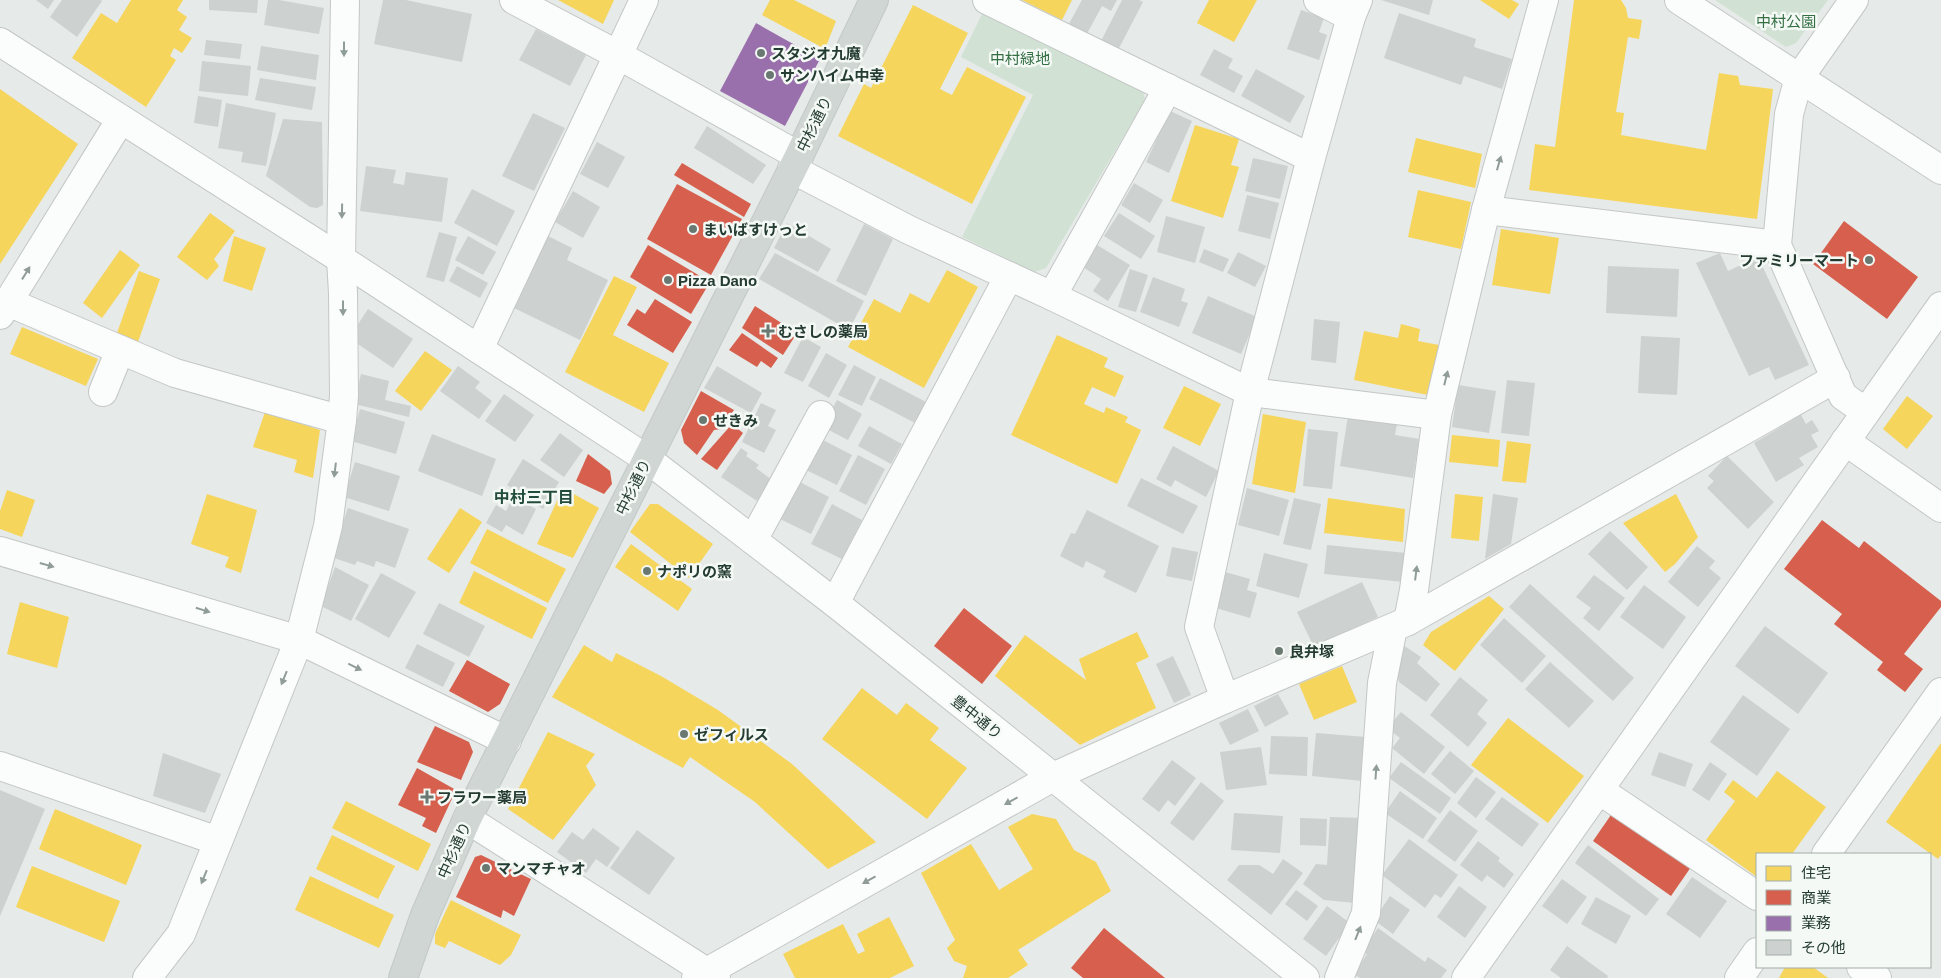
<svg xmlns="http://www.w3.org/2000/svg" width="1941" height="978" font-family="Helvetica,'Noto Sans JP',sans-serif">
<style>
.green{fill:#d1e2d4}
.homes{fill:#f6d55c}
.shops{fill:#d6604d}
.offices{fill:#9970ab}
.building{fill:#cdd1cf}
.lines{fill:none;stroke-linecap:round;stroke-linejoin:round}
.minor-casing{stroke:#c3c7c5;stroke-width:30}
.major-casing{stroke:#c2c9c6;stroke-width:30}
.minor{stroke:#fbfcfc;stroke-width:28}
.major{stroke:#cfd6d3;stroke-width:28}
.oneway{fill:#909c98}
.poi-dot{fill:#697972;stroke:#f4f9f6;stroke-width:2}
.labels{text-anchor:middle;dominant-baseline:central;stroke-width:5;stroke-linejoin:round;paint-order:stroke}
.park-label{font-size:15px;fill:#336f43;stroke:#f4f9f6}
.poi-label{font-size:15px;font-weight:bold;fill:#253c33;stroke:#f4f9f6;text-anchor:start}
.street-label{font-size:15px;fill:#253c33;stroke:#f4f9f6}
.neighbourhood-label{font-size:16px;font-weight:bold;fill:#234c3d;stroke:#f4f9f6}
</style>
<rect width="100%" height="100%" fill="#e6eae8"/>
<!-- green -->
<g class="green">
<path d="M1715,0H1828L1796,43L1786,47Z"/>
<path d="M983,12L1142,87L1145,100L1046,268L1035,272L962,237L1033,95L961,57Z"/>
</g>
<!-- homes -->
<g class="homes">
<path d="M131,0H183L177,10L187,17L179,30L192,38L182,53L174,48L170,56L176,60L146,107L72,58L101,13L117,23Z"/>
<path d="M558,0H614L603,24Z"/>
<path d="M770,0H794L836,21L825,49L762,15Z"/>
<path d="M1022,0H1072L1062,20Z"/>
<path d="M1209,0H1257L1234,42L1197,23Z"/>
<path d="M1480,0H1512L1519,4L1509,19Z"/>
<path d="M1574,0H1621L1626,8L1628,18L1642,20L1639,39L1628,37L1616,112L1624,113L1621,135L1706,150L1719,73L1738,76L1740,85L1773,89L1757,219L1529,190L1535,144L1555,147Z"/>
<path d="M913,5L968,33L940,89L952,95L967,67L1026,97L972,204L838,136L864,84L871,88Z"/>
<path d="M0,89L78,144L0,264Z"/>
<path d="M1195,125L1239,139L1231,165L1239,167L1223,218L1171,201Z"/>
<path d="M1416,138L1482,154L1475,188L1408,172Z"/>
<path d="M1418,190L1471,202L1461,249L1408,237Z"/>
<path d="M210,213L235,231L214,259L219,266L207,280L177,257Z"/>
<path d="M1501,229L1559,238L1550,294L1492,285Z"/>
<path d="M234,236L266,248L252,291L223,281Z"/>
<path d="M120,250L140,265L102,318L83,303Z"/>
<path d="M947,270L978,287L924,388L848,347L874,299L900,313L910,293L929,303Z"/>
<path d="M139,271L160,279L138,342L117,333Z"/>
<path d="M614,276L637,287L613,335L669,363L644,412L565,372Z"/>
<path d="M1401,324L1420,329L1418,341L1439,345L1428,395L1354,380L1364,331L1398,338Z"/>
<path d="M22,327L98,359L86,386L10,354Z"/>
<path d="M1057,335L1108,358L1104,367L1124,376L1115,397L1092,387L1084,404L1104,413L1106,407L1128,417L1125,422L1141,430L1117,484L1011,435Z"/>
<path d="M425,351L452,370L421,411L395,391Z"/>
<path d="M1184,386L1221,404L1200,446L1163,428Z"/>
<path d="M1907,396L1933,416L1907,449L1883,429Z"/>
<path d="M265,412L320,430L313,478L294,472L297,460L253,447Z"/>
<path d="M1263,414L1306,422L1295,493L1252,484Z"/>
<path d="M1452,435L1500,440L1498,467L1449,462Z"/>
<path d="M1507,441L1531,444L1526,483L1502,481Z"/>
<path d="M563,488L599,508L573,558L537,544Z"/>
<path d="M7,490L35,500L22,537L0,529V511Z"/>
<path d="M207,494L257,510L241,573L225,567L229,557L191,544Z"/>
<path d="M1455,494L1483,497L1479,541L1451,538Z"/>
<path d="M1676,494L1698,537L1675,564L1665,572L1623,523Z"/>
<path d="M1328,498L1405,509L1403,542L1324,533Z"/>
<path d="M650,504H658L713,544L689,578L630,532Z"/>
<path d="M460,508L482,522L449,573L427,559Z"/>
<path d="M487,529L566,569L548,603L470,563Z"/>
<path d="M631,544L692,589L678,611L615,567Z"/>
<path d="M474,571L547,608L532,639L459,603Z"/>
<path d="M1489,596L1504,609L1455,671L1423,645L1431,632Z"/>
<path d="M20,602L69,617L57,668L7,654Z"/>
<path d="M1137,632L1149,657L1136,663L1156,708L1080,745L995,676L1025,635L1086,680L1079,659Z"/>
<path d="M584,645L612,662L616,653L661,676L718,710L792,764L876,842L828,869L755,802L690,757L683,768L552,697Z"/>
<path d="M1342,666L1357,702L1314,720L1299,684Z"/>
<path d="M862,688L897,715L906,703L939,728L930,740L967,768L927,819L822,739Z"/>
<path d="M1508,718L1584,776L1548,823L1471,765Z"/>
<path d="M548,732L595,754L586,766L596,785L553,840L508,809Z"/>
<path d="M1941,743V855L1938,859L1886,822Z"/>
<path d="M1777,771L1826,807L1792,854H1757V877L1706,840L1735,801L1724,792L1733,780L1757,798Z"/>
<path d="M346,801L431,844L418,871L332,828Z"/>
<path d="M55,809L142,845L126,885L39,849Z"/>
<path d="M1032,814L1056,819L1074,850L1096,862L1111,891L1018,950L1028,965L1008,978H963L967,966L954,961L947,948L955,940L921,873L971,844L999,890L1033,869L1008,827Z"/>
<path d="M332,835L395,866L378,899L316,869Z"/>
<path d="M32,866L120,901L104,942L16,907Z"/>
<path d="M310,876L394,915L379,948L295,910Z"/>
<path d="M451,900L521,935L511,955L500,965L449,941L445,948L435,944V934Z"/>
<path d="M889,917L914,966L890,978H795L783,954L843,924L858,954L865,951L857,934Z"/>
<path d="M1785,967H1813L1828,978H1779Z"/>
</g>
<!-- shops -->
<g class="shops">
<path d="M682,163L751,204L744,217L674,175Z"/>
<path d="M677,184L742,219L711,275L647,239Z"/>
<path d="M1844,221L1918,277L1887,319L1813,264Z"/>
<path d="M648,245L710,282L691,314L630,277Z"/>
<path d="M655,299L692,322L673,353L627,325L637,309L645,314Z"/>
<path d="M755,306L797,333L783,355L742,328Z"/>
<path d="M742,333L778,358L771,368L761,361L757,367L729,350Z"/>
<path d="M701,391L734,410L721,429L714,430L697,455L684,443L681,430Z"/>
<path d="M732,424L743,433L717,470L701,459Z"/>
<path d="M588,454L610,471L612,484L604,494L576,481Z"/>
<path d="M1822,520L1859,548L1864,541L1941,601V607L1904,654L1923,669L1905,692L1877,670L1883,662L1834,624L1842,614L1784,569Z"/>
<path d="M964,608L1012,646L982,684L934,646Z"/>
<path d="M467,660L510,684L500,704L488,712L449,691Z"/>
<path d="M435,726L469,742L473,752L461,780L417,762Z"/>
<path d="M417,768L456,790L436,833L422,826L426,818L398,805Z"/>
<path d="M1613,812L1691,867L1671,896L1593,841Z"/>
<path d="M481,855L531,879L514,916L503,910L501,918L456,897L475,857Z"/>
<path d="M1104,928L1165,978H1083L1071,968Z"/>
</g>
<!-- offices -->
<path class="offices" d="M756,23L820,59L785,126L720,91Z"/>
<!-- building -->
<g class="building">
<path d="M36,0H54L48,9Z"/>
<path d="M62,0H101L102,1L77,37L50,17Z"/>
<path d="M209,0H258L257,13L209,10Z"/>
<path d="M268,0H279L324,8L319,34L264,25Z"/>
<path d="M383,0H406L472,14L462,62L374,44Z"/>
<path d="M1082,0H1117L1111,11L1102,6L1083,41L1065,31Z"/>
<path d="M1122,0H1139L1143,2L1118,50L1101,41Z"/>
<path d="M1381,0H1433L1429,15Z"/>
<path d="M1301,10L1324,18L1319,32L1327,35L1319,60L1287,49Z"/>
<path d="M1399,13L1476,39L1474,47L1512,59L1502,89L1464,76L1461,85L1384,58Z"/>
<path d="M536,29L586,55L570,86L519,60Z"/>
<path d="M206,40L242,44L240,59L204,55Z"/>
<path d="M261,46L319,55L316,80L257,70Z"/>
<path d="M1214,49L1233,59L1228,68L1243,76L1234,93L1200,75Z"/>
<path d="M202,61L251,66L248,96L199,91Z"/>
<path d="M1256,69L1305,96L1290,123L1241,96Z"/>
<path d="M260,78L316,87L312,110L255,100Z"/>
<path d="M198,96L222,100L218,127L194,123Z"/>
<path d="M226,103L276,113L266,166L241,162L243,152L218,148Z"/>
<path d="M1170,111L1192,121L1169,173L1146,162Z"/>
<path d="M533,113L565,128L534,191L502,176Z"/>
<path d="M283,119L322,122L323,205L317,208L310,207L266,176Z"/>
<path d="M707,126L766,165L753,184L694,148Z"/>
<path d="M597,142L625,157L608,188L580,174Z"/>
<path d="M1253,158L1288,166L1280,199L1245,191Z"/>
<path d="M366,166L396,170L393,183L404,185L406,172L448,178L442,222L360,211Z"/>
<path d="M1134,183L1163,200L1150,223L1121,205Z"/>
<path d="M472,189L515,211L497,246L454,223Z"/>
<path d="M573,191L600,207L583,238L555,222Z"/>
<path d="M1247,195L1279,203L1270,239L1238,231Z"/>
<path d="M1119,213L1155,236L1141,259L1104,236Z"/>
<path d="M1166,216L1205,227L1195,263L1157,252Z"/>
<path d="M787,223L831,249L818,272L774,248Z"/>
<path d="M864,224L893,239L866,296L836,281Z"/>
<path d="M439,232L457,237L444,282L426,277Z"/>
<path d="M468,236L496,252L483,275L455,260Z"/>
<path d="M548,236L572,248L567,260L608,280L580,340L514,308Z"/>
<path d="M1097,245L1130,265L1108,301L1093,291L1101,279L1083,267Z"/>
<path d="M1204,249L1229,259L1223,272L1199,262Z"/>
<path d="M1238,252L1266,266L1255,287L1227,273Z"/>
<path d="M775,253L864,301L849,330L759,279Z"/>
<path d="M1720,253L1728,271L1758,257L1809,365L1775,380L1769,367L1749,376L1696,263Z"/>
<path d="M457,266L488,283L480,298L449,281Z"/>
<path d="M1608,266L1679,269L1677,317L1606,313Z"/>
<path d="M1130,269L1148,275L1136,312L1118,307Z"/>
<path d="M1153,277L1185,289L1181,301L1188,303L1179,327L1140,312Z"/>
<path d="M1208,296L1257,317L1241,354L1192,333Z"/>
<path d="M368,309L413,339L393,368L349,338Z"/>
<path d="M1314,319L1340,322L1336,363L1311,360Z"/>
<path d="M1641,336L1680,338L1677,395L1638,393Z"/>
<path d="M803,337L821,347L803,382L784,373Z"/>
<path d="M826,353L847,365L829,398L808,386Z"/>
<path d="M854,365L876,377L862,406L838,395Z"/>
<path d="M458,366L480,382L475,388L492,401L479,419L440,391Z"/>
<path d="M717,366L762,393L751,413L704,388Z"/>
<path d="M361,374L389,381L385,400L411,406L409,417L354,404Z"/>
<path d="M880,378L928,403L917,424L869,399Z"/>
<path d="M1507,380L1535,383L1529,436L1501,433Z"/>
<path d="M1458,385L1496,391L1489,433L1452,427Z"/>
<path d="M504,394L534,415L515,442L485,421Z"/>
<path d="M837,400L862,414L848,440L823,427Z"/>
<path d="M761,403L776,410L768,426L776,430L764,453L742,442Z"/>
<path d="M360,409L405,422L396,454L351,441Z"/>
<path d="M1801,415L1806,424L1812,420L1819,431L1811,435L1818,447L1799,458L1804,465L1776,482L1754,443Z"/>
<path d="M1348,416L1397,424L1395,435L1419,439L1413,478L1340,466Z"/>
<path d="M869,426L902,444L891,464L858,446Z"/>
<path d="M1308,429L1338,432L1332,489L1303,486Z"/>
<path d="M560,433L583,450L564,477L540,460Z"/>
<path d="M432,434L496,459L482,496L418,471Z"/>
<path d="M819,438L852,455L837,485L804,469Z"/>
<path d="M1173,446L1219,471L1206,497L1175,480L1171,487L1156,479Z"/>
<path d="M741,448L748,453L746,456L759,465L756,468L772,480L757,501L721,477Z"/>
<path d="M858,455L885,469L866,505L839,491Z"/>
<path d="M1727,456L1774,502L1748,529L1707,488L1714,481L1708,476Z"/>
<path d="M523,459L559,482L543,509L507,485Z"/>
<path d="M355,462L400,476L389,511L344,497Z"/>
<path d="M1141,478L1198,506L1183,534L1127,506Z"/>
<path d="M796,480L829,497L811,534L778,518Z"/>
<path d="M1247,488L1289,500L1279,536L1238,525Z"/>
<path d="M1493,494L1518,498L1511,544L1485,559Z"/>
<path d="M513,497L536,509L523,535L506,525L502,532L486,523L496,505L506,511Z"/>
<path d="M1294,498L1321,504L1311,550L1283,544Z"/>
<path d="M832,504L862,520L842,559L811,544Z"/>
<path d="M348,508L409,529L395,568L376,561L374,567L357,561L355,565L331,557Z"/>
<path d="M1087,510L1159,546L1136,593L1103,577L1106,571L1086,561L1083,568L1060,556L1071,533L1075,534Z"/>
<path d="M1610,531L1648,567L1627,590L1588,554Z"/>
<path d="M1327,545L1406,553L1404,582L1324,574Z"/>
<path d="M1697,546L1715,561L1709,568L1721,578L1698,607L1668,582Z"/>
<path d="M1172,547L1198,552L1192,581L1166,576Z"/>
<path d="M1264,553L1308,564L1299,598L1256,586Z"/>
<path d="M335,567L369,585L351,621L321,606Z"/>
<path d="M1225,572L1250,579L1247,590L1257,593L1250,618L1216,608Z"/>
<path d="M381,573L416,592L389,638L355,619Z"/>
<path d="M1594,575L1625,598L1599,631L1583,618L1591,608L1576,597Z"/>
<path d="M1362,582L1378,617L1314,647L1297,612Z"/>
<path d="M1530,584L1634,678L1613,701L1509,607Z"/>
<path d="M1644,585L1686,617L1663,649L1620,617Z"/>
<path d="M439,603L485,626L469,657L423,634Z"/>
<path d="M1504,618L1546,656L1522,683L1480,645Z"/>
<path d="M1765,626L1828,673L1798,714L1735,666Z"/>
<path d="M417,644L455,663L443,687L405,668Z"/>
<path d="M1403,645L1421,657L1417,663L1440,684L1426,702L1399,682L1395,665Z"/>
<path d="M1173,656L1191,695L1174,703L1156,664Z"/>
<path d="M1550,662L1594,701L1569,728L1525,689Z"/>
<path d="M1460,677L1488,700L1477,714L1487,723L1468,747L1430,715Z"/>
<path d="M1278,694L1289,714L1265,727L1254,706Z"/>
<path d="M1743,695L1790,729L1757,776L1710,742Z"/>
<path d="M1248,709L1259,731L1230,745L1219,723Z"/>
<path d="M1401,712L1445,747L1424,774L1392,748L1400,738L1387,728Z"/>
<path d="M1316,733L1366,737L1363,781L1312,776Z"/>
<path d="M1271,736L1308,737L1307,776L1269,774Z"/>
<path d="M1261,747L1267,785L1226,790L1220,752Z"/>
<path d="M1450,751L1474,771L1455,794L1431,774Z"/>
<path d="M1659,752L1693,764L1685,787L1651,775Z"/>
<path d="M163,753L221,774L205,813L153,796Z"/>
<path d="M1172,760L1196,778L1175,806L1168,800L1159,812L1142,799Z"/>
<path d="M1401,762L1451,798L1440,814L1389,778Z"/>
<path d="M1710,762L1727,774L1709,801L1692,790Z"/>
<path d="M1476,777L1496,792L1476,818L1457,803Z"/>
<path d="M1201,782L1224,801L1193,841L1170,823Z"/>
<path d="M0,790L45,809L0,916Z"/>
<path d="M1400,791L1437,818L1423,839L1385,813Z"/>
<path d="M1502,797L1539,824L1522,847L1485,819Z"/>
<path d="M1450,810L1478,831L1455,862L1427,841Z"/>
<path d="M1234,813L1283,816L1280,853L1231,850Z"/>
<path d="M1330,817L1364,818L1355,903L1324,900L1303,884L1316,864L1327,865Z"/>
<path d="M1300,818L1327,819L1326,846L1300,845Z"/>
<path d="M593,828L620,848L607,867L596,859L586,873L557,852L572,832L583,840Z"/>
<path d="M637,830L675,858L649,895L610,868Z"/>
<path d="M1409,839L1458,875L1441,898L1435,894L1425,908L1382,875Z"/>
<path d="M1478,841L1500,858L1498,861L1514,874L1504,888L1487,875L1482,882L1460,865Z"/>
<path d="M1588,845L1659,899L1646,916L1575,863Z"/>
<path d="M1283,859L1303,873L1271,915L1227,880L1239,865H1259L1273,874Z"/>
<path d="M1692,877L1727,901L1700,938L1666,914Z"/>
<path d="M1562,879L1587,897L1567,924L1542,906Z"/>
<path d="M1459,886L1487,907L1465,938L1437,917Z"/>
<path d="M1296,890L1318,906L1307,921L1285,904Z"/>
<path d="M1390,896L1410,910L1393,934L1374,920Z"/>
<path d="M1596,897L1631,916L1616,944L1581,924Z"/>
<path d="M1327,906L1350,923L1326,956L1303,939Z"/>
<path d="M1378,928L1425,962L1428,957L1447,970L1441,978H1360L1354,974L1367,954L1362,951Z"/>
<path d="M1567,946L1608,976L1607,978H1561L1550,970Z"/>
</g>
<g class="lines">
<defs>
<g id="minor">
<path d="M514,0L618,55L799,156"/>
<path d="M987,0L1311,158"/>
<path d="M1318,0L1351,17"/>
<path d="M1679,0L1941,170"/>
<path d="M1854,0L1799,78L1789,114L1777,245L1843,396L1866,412"/>
<path d="M0,42L341,259L647,459L835,603L1305,978"/>
<path d="M792,169L909,230L1052,296L1250,392L1437,415"/>
<path d="M1486,210L1777,245"/>
<path d="M1052,296L1168,88"/>
<path d="M8,302L175,373L342,420"/>
<path d="M0,315L121,119"/>
<path d="M479,349L644,0"/>
<path d="M103,392L120,350"/>
<path d="M1845,441L1941,508"/>
<path d="M753,540L821,415"/>
<path d="M0,551L299,640L507,741"/>
<path d="M835,603L1009,276"/>
<path d="M1408,621L1414,590L1437,415L1486,210L1544,0"/>
<path d="M1225,699L1199,627L1250,392L1311,158L1351,17L1358,0"/>
<path d="M0,766L218,841"/>
<path d="M1599,790L1757,896"/>
<path d="M467,819L716,978"/>
<path d="M1826,854L1941,692"/>
<path d="M1861,967L1877,978"/>
<path d="M147,978L181,934L299,640L328,526L342,420L344,396L343,293L341,259L345,0"/>
<path d="M696,978L1053,777L1225,699L1408,621L1836,378"/>
<path d="M1339,978L1366,913L1382,683L1393,628"/>
<path d="M1466,978L1941,306"/>
<path d="M1739,978L1757,952"/>
</g>
<path id="major" d="M403,978L425,915L467,819L799,156L874,0"/>
</defs>
<!-- minor casing -->
<use href="#minor" class="minor-casing"/>
<!-- major casing -->
<use href="#major" class="major-casing"/>
<!-- minor -->
<use href="#minor" class="minor"/>
<!-- major -->
<use href="#major" class="major"/>
</g>
<!-- one-way arrows -->
<defs><path id="oneway-solid" d="M-6-.8H1V-3.2L6.5 0L1 3.2V.8H-6Z" transform="scale(1.25)"/></defs>
<g class="oneway">
<use href="#oneway-solid" transform="translate(344 49) rotate(90)"/>
<use href="#oneway-solid" transform="translate(1499 163) rotate(-74)"/>
<use href="#oneway-solid" transform="translate(342 211) rotate(91)"/>
<use href="#oneway-solid" transform="translate(26 273) rotate(-58)"/>
<use href="#oneway-solid" transform="translate(343 308) rotate(90)"/>
<use href="#oneway-solid" transform="translate(1446 378) rotate(-76)"/>
<use href="#oneway-solid" transform="translate(335 470) rotate(97)"/>
<use href="#oneway-solid" transform="translate(47 565) rotate(16)"/>
<use href="#oneway-solid" transform="translate(1416 573) rotate(-83)"/>
<use href="#oneway-solid" transform="translate(203 610) rotate(17)"/>
<use href="#oneway-solid" transform="translate(355 667) rotate(26)"/>
<use href="#oneway-solid" transform="translate(284 678) rotate(112)"/>
<use href="#oneway-solid" transform="translate(1376 772) rotate(-86)"/>
<use href="#oneway-solid" transform="translate(1011 801) rotate(151)"/>
<use href="#oneway-solid" transform="translate(204 877) rotate(112)"/>
<use href="#oneway-solid" transform="translate(869 880) rotate(151)"/>
<use href="#oneway-solid" transform="translate(1358 933) rotate(-68)"/>
</g>
<!-- markers -->
<g class="poi-dot">
<circle cx="761" cy="53" r="5"/>
<circle cx="770" cy="75" r="5"/>
<circle cx="693" cy="229" r="5"/>
<circle cx="1869" cy="260" r="5"/>
<circle cx="668" cy="280" r="5"/>
<path d="M765.5 323.5h5v5h5v5h-5v5h-5v-5h-5v-5h5z"/>
<circle cx="703" cy="420" r="5"/>
<circle cx="647" cy="571" r="5"/>
<circle cx="1279" cy="651" r="5"/>
<circle cx="684" cy="734" r="5"/>
<path d="M424.5 789.5h5v5h5v5h-5v5h-5v-5h-5v-5h5z"/>
<circle cx="486" cy="868" r="5"/>
</g>
<g class="labels">
<!-- park labels -->
<g class="park-label">
<text x="1786" y="21">中村公園</text>
<text x="1020" y="58">中村緑地</text>
</g>
<!-- poi labels -->
<g class="poi-label">
<text x="771" y="53">スタジオ九魔</text>
<text x="780" y="75">サンハイム中幸</text>
<text x="703" y="229">まいばすけっと</text>
<text x="1859" y="260" text-anchor="end">ファミリーマート</text>
<text x="678" y="280">Pizza Dano</text>
<text x="778" y="331">むさしの薬局</text>
<text x="713" y="420">せきみ</text>
<text x="657" y="571">ナポリの窯</text>
<text x="1289" y="651">良弁塚</text>
<text x="694" y="734">ゼフィルス</text>
<text x="437" y="797">フラワー薬局</text>
<text x="496" y="868">マンマチャオ</text>
</g>
<!-- street labels -->
<g class="street-label">
<text transform="translate(814 124) rotate(-64)">中杉通り</text>
<text transform="translate(633 487) rotate(-64)">中杉通り</text>
<text transform="translate(977 717) rotate(39)">豊中通り</text>
<text transform="translate(454 850) rotate(-66)">中杉通り</text>
</g>
<!-- neighbourhood labels -->
<g class="neighbourhood-label">
<text x="534" y="497">中村三丁目</text>
</g>
</g>
<!-- legend -->
<rect x="1756" y="853" width="175" height="115" fill="#f4f9f6" stroke="#a1ada8"/>
<rect x="1766" y="866" width="25" height="15" fill="#f6d55c" stroke="#a1ada8"/>
<text x="1801" y="878" font-size="15" fill="#253c33">住宅</text>
<rect x="1766" y="890" width="25" height="15" fill="#d6604d" stroke="#a1ada8"/>
<text x="1801" y="903" font-size="15" fill="#253c33">商業</text>
<rect x="1766" y="916" width="25" height="15" fill="#9970ab" stroke="#a1ada8"/>
<text x="1801" y="928" font-size="15" fill="#253c33">業務</text>
<rect x="1766" y="940" width="25" height="15" fill="#cdd1cf" stroke="#a1ada8"/>
<text x="1801" y="953" font-size="15" fill="#253c33">その他</text>
</svg>
